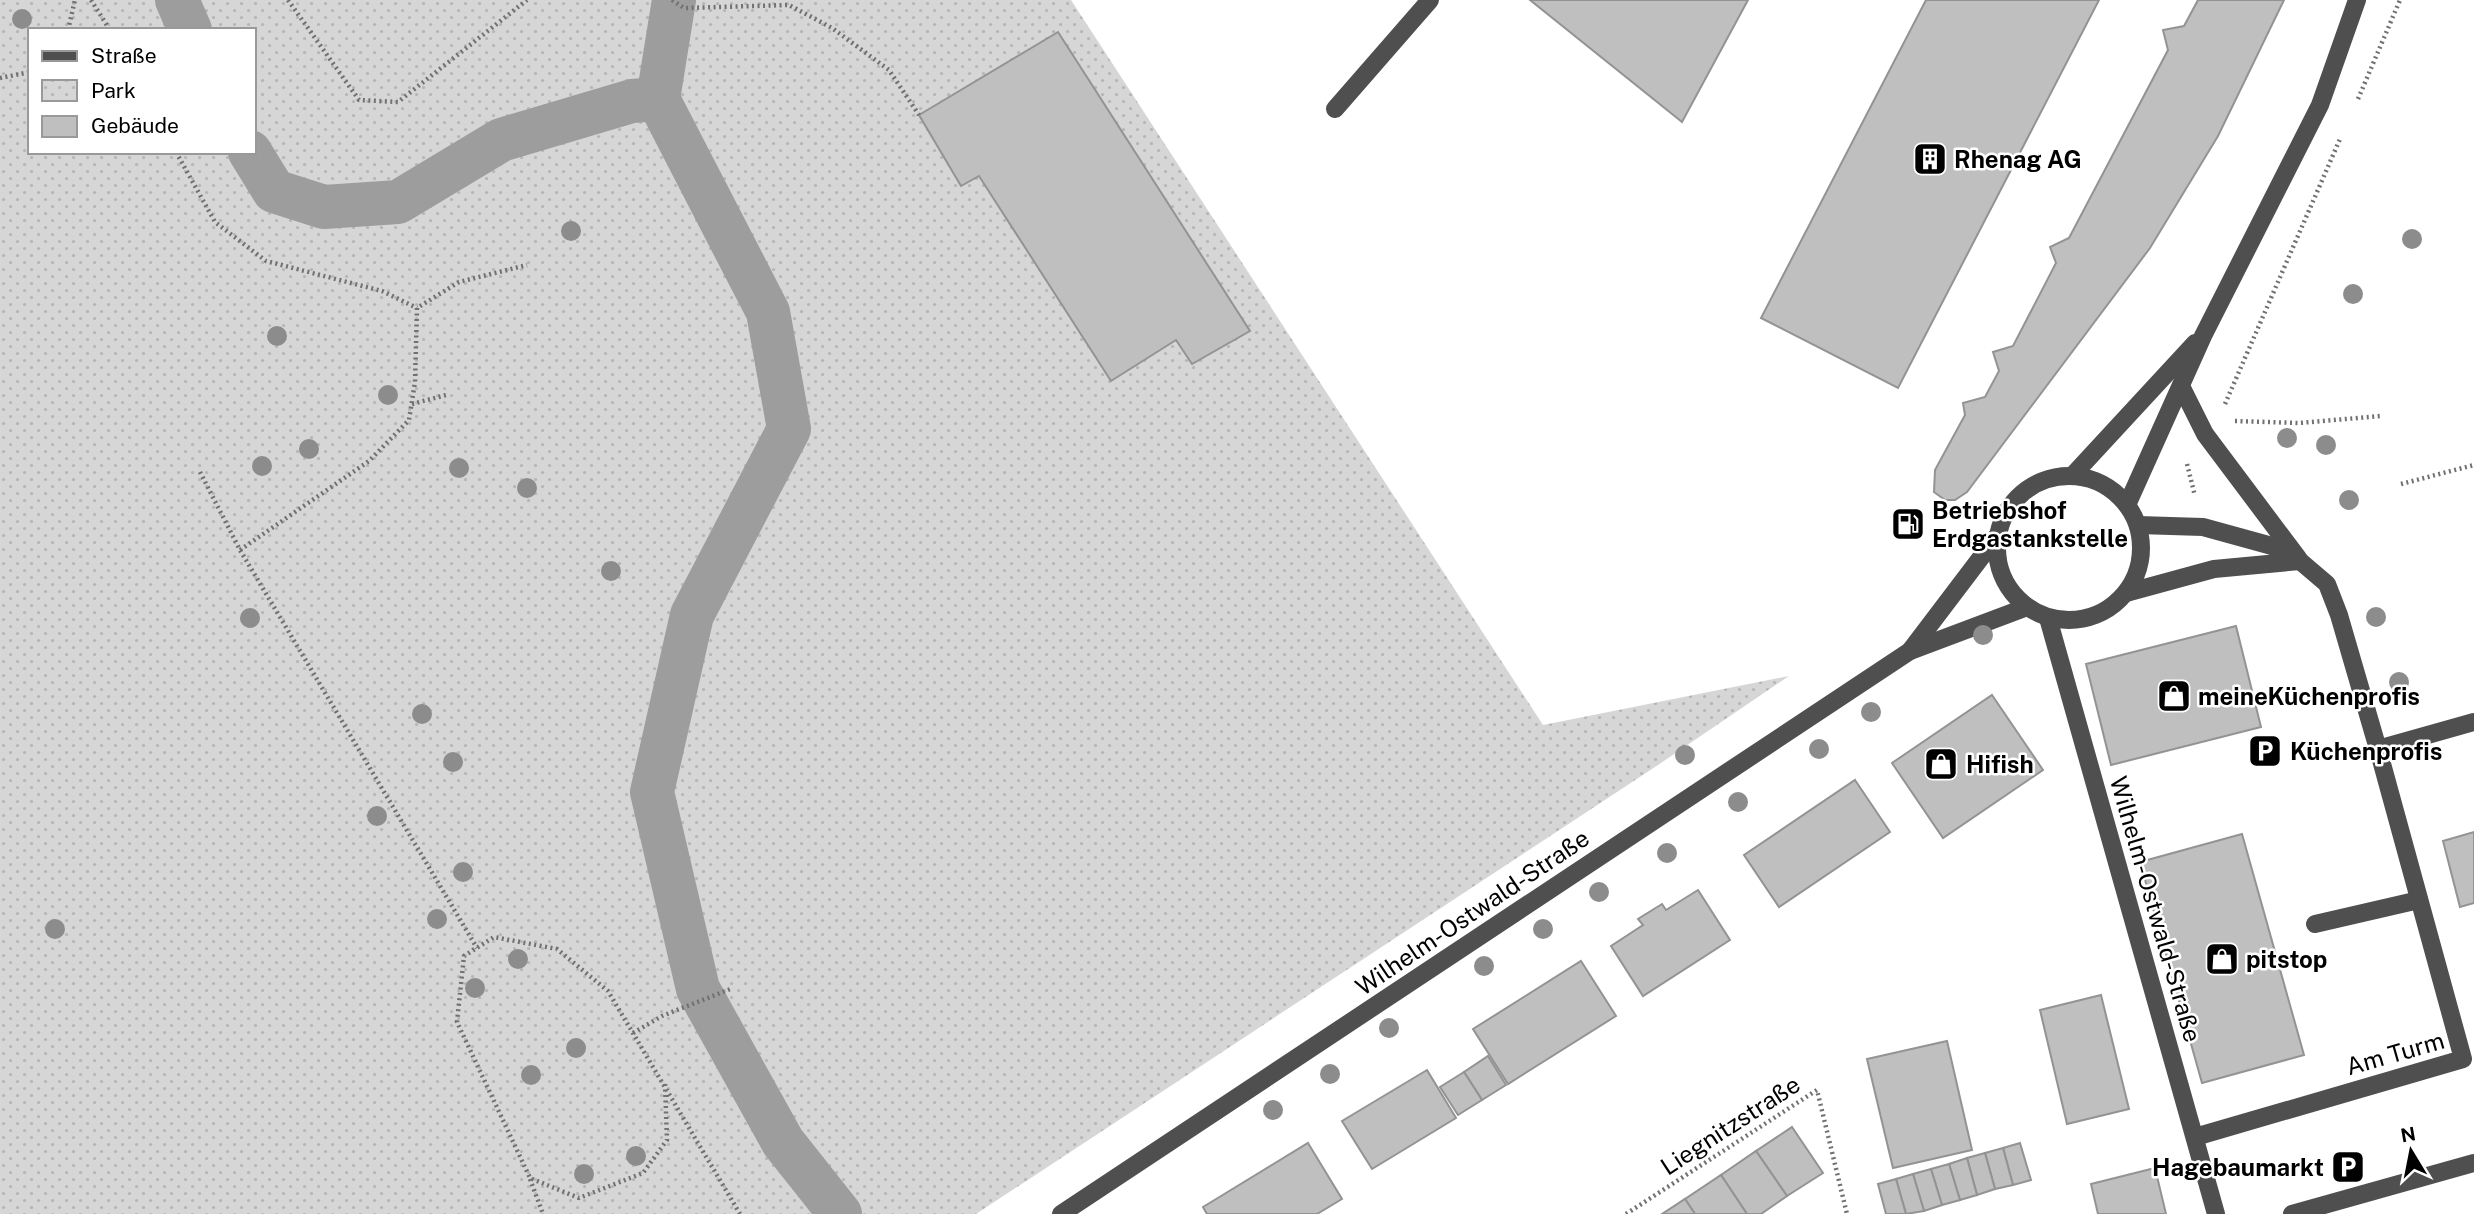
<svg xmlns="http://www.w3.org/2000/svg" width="2474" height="1214" font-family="'Public Sans',sans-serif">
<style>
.park{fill:url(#park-dots);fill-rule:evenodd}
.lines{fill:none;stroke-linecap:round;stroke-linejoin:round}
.canal{stroke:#9d9d9d;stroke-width:44}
.building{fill:#bfbfbf;stroke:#939393;stroke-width:2}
.path{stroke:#717171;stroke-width:4.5;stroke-dasharray:2 3.5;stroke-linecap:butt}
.minor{stroke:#4f4f4f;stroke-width:18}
.tree{fill:#8c8c8c}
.labels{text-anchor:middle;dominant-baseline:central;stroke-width:5;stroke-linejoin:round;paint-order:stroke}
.poi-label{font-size:24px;font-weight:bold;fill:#000;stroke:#fff;text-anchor:start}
.street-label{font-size:24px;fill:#000;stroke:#fff}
</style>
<defs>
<pattern id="park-dots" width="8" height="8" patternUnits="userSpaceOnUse" patternTransform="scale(1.75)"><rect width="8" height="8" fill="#d6d6d6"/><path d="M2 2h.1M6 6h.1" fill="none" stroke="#b6b6b6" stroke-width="1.8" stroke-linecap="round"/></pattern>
</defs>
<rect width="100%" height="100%" fill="#fff"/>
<!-- park -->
<path class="park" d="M0,0H1071L1543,725L1789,676L1658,765L976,1214H0ZM30,30H254V152H30Z"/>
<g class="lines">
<!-- canal -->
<g class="canal">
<path d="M177,0L190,30"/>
<path d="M658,99L768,312L789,429L692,615L652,792L698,989L783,1142L840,1214"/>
<path d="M658,99L674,0"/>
<path d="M250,152L274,191L324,207L398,202L501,140L632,101L658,99"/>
</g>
</g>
<!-- building -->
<g class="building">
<path d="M1530,0H1748L1682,122Z"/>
<path d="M1926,0H2099L1898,388L1761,318Z"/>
<path d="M2198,0H2284L2218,136L2150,248L1967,492L1955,500H1945L1934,492L1935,470L1965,415L1963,403L1985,397L1999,371L1993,352L2013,346L2056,263L2050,247L2069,238L2168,50L2163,30L2184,26Z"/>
<path d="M1058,32L1250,331L1192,364L1176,340L1111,381L979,176L961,186L919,115Z"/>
<path d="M2236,626L2261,727L2111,765L2086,664Z"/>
<path d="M1992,695L2043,770L1943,838L1892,763Z"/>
<path d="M1855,780L1890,832L1779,907L1744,855Z"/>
<path d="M2474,832V903L2460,907L2443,841Z"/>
<path d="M2242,834L2304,1055L2202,1083L2140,862Z"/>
<path d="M1698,890L1730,940L1643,996L1611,946L1643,925L1638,919L1662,904L1666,910Z"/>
<path d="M1581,961L1616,1016L1508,1084L1473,1029Z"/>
<path d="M2101,995L2129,1109L2067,1124L2040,1010Z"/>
<path d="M1947,1041L1972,1150L1893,1168L1867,1059Z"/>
<path d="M1488,1056L1506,1085L1482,1100L1464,1072Z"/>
<path d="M1427,1070L1456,1118L1372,1169L1342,1121Z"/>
<path d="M1464,1072L1482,1100L1458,1115L1440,1087Z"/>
<path d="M1792,1127L1823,1173L1787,1196L1756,1151Z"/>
<path d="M1308,1143L1342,1199L1317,1214H1207L1203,1207Z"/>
<path d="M2020,1143L2031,1180L2013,1185L2003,1148Z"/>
<path d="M2003,1148L2013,1185L1995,1189L1985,1153Z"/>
<path d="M1756,1151L1787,1196L1761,1214H1747L1721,1175Z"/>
<path d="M1985,1153L1995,1189L1977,1195L1967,1158Z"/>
<path d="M1967,1158L1977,1195L1960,1200L1949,1164Z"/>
<path d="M1949,1164L1960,1200L1942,1205L1931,1169Z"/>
<path d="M2155,1168L2166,1214H2098L2091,1184Z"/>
<path d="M1931,1169L1942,1205L1924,1211L1913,1174Z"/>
<path d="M1913,1174L1924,1211L1906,1214L1896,1179Z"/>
<path d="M1721,1175L1747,1214H1695L1685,1199Z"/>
<path d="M1896,1179L1906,1214H1886L1878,1184Z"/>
<path d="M1685,1199L1695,1214H1662Z"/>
</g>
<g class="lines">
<!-- path -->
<g class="path">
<path d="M91,0L110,30"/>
<path d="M288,0L359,100L398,102L527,0"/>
<path d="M672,0L684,8L789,5L832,28L889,70L919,115"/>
<path d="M68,30L75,0"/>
<path d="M0,78L30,72"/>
<path d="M2358,99L2400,0"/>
<path d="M176,152L215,222L266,261L382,291L417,308"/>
<path d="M412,404L446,395"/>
<path d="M2225,404L2340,139"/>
<path d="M2235,421L2299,423L2381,416"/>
<path d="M2187,464L2195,496"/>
<path d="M200,472L240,550L477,948"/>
<path d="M2401,484L2474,465"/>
<path d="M240,550L369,461L409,420L415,382L417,308L459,282L527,265"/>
<path d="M633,1033L662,1016L733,988"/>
<path d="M665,1084L667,1140L643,1173L579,1198L530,1178L457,1022L464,956L494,937L557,949L608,991L740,1214"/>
<path d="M530,1179L543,1214"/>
<path d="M1626,1214L1817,1090L1847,1214"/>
</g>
<!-- minor -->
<g class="minor">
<path d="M1335,109L1430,0"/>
<path d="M2181,386L2205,434L2298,558"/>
<path d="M2072,476L2195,343"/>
<circle cx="2069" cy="548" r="72"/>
<path d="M2127,505L2203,336L2320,105L2357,0"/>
<path d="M2138,525L2203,527L2272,546L2300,561L2327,584L2339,615L2378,749L2474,722"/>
<path d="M2126,593L2214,569L2300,561"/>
<path d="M2048,618L2216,1214"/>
<path d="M1910,651L1998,535"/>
<path d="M2315,924L2419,900"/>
<path d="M2195,1137L2463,1059L2378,749"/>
<path d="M1061,1214L1910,651L2027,607"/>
<path d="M2292,1214L2474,1163"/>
</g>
</g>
<!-- trees -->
<g class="tree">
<circle cx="22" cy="19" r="10"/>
<circle cx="571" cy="231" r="10"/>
<circle cx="2412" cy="239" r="10"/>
<circle cx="2353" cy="294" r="10"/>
<circle cx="277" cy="336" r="10"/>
<circle cx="388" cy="395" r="10"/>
<circle cx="2287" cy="438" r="10"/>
<circle cx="2326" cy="445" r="10"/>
<circle cx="309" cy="449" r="10"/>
<circle cx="262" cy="466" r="10"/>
<circle cx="459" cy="468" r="10"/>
<circle cx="527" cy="488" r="10"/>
<circle cx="2349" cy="500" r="10"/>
<circle cx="611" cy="571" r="10"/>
<circle cx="2376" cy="617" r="10"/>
<circle cx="250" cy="618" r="10"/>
<circle cx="1983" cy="635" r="10"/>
<circle cx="2399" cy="682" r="10"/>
<circle cx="1871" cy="712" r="10"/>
<circle cx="422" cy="714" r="10"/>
<circle cx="1819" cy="749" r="10"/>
<circle cx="1685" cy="755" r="10"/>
<circle cx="453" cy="762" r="10"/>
<circle cx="1738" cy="802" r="10"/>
<circle cx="377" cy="816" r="10"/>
<circle cx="1667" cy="853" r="10"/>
<circle cx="463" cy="872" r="10"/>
<circle cx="1599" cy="892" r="10"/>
<circle cx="437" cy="919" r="10"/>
<circle cx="55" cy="929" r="10"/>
<circle cx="1543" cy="929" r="10"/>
<circle cx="518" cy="959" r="10"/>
<circle cx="1484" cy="966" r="10"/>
<circle cx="475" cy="988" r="10"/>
<circle cx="1389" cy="1028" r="10"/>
<circle cx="576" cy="1048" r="10"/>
<circle cx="1330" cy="1074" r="10"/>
<circle cx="531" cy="1075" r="10"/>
<circle cx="1273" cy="1110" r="10"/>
<circle cx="636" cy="1156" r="10"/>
<circle cx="584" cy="1174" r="10"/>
</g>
<!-- icons -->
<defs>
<symbol id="building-square" viewBox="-11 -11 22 22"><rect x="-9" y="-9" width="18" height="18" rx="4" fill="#000" stroke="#fff"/><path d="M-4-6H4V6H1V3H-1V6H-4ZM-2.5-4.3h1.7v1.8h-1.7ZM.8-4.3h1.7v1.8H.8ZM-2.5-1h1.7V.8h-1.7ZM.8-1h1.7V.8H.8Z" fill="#fff"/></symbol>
<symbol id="fuel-square" viewBox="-11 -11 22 22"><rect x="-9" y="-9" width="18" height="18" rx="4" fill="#000" stroke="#fff"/><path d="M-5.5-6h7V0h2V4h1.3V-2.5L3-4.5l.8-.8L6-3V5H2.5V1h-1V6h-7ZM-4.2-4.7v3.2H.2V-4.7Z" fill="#fff"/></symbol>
<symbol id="shop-square" viewBox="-11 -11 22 22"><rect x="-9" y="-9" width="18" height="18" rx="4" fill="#000" stroke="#fff"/><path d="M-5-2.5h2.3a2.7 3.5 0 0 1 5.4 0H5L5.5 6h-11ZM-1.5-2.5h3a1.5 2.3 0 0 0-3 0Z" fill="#fff"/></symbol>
<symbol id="parking-square" viewBox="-11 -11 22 22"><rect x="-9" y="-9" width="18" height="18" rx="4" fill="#000" stroke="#fff"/><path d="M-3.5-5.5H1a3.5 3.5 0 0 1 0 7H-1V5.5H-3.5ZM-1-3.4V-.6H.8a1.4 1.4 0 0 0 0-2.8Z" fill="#fff"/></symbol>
</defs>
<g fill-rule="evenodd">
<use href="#building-square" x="1911" y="140" width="38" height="38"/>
<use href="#fuel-square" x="1889" y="505" width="38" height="38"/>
<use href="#shop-square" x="2155" y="677" width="38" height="38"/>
<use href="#parking-square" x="2246" y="732" width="38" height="38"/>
<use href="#shop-square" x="1922" y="745" width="38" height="38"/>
<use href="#shop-square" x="2203" y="940" width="38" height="38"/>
<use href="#parking-square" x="2329" y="1148" width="38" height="38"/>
</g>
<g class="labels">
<!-- poi labels -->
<g class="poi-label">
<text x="1954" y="159">Rhenag AG</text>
<text x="1932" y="510">Betriebshof<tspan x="1932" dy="28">Erdgastankstelle</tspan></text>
<text x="2198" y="696">meineKüchenprofis</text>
<text x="2290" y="751">Küchenprofis</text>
<text x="1966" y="764">Hifish</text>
<text x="2246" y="959">pitstop</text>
<text x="2324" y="1167" text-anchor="end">Hagebaumarkt</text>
</g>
<!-- street labels -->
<g class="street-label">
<text transform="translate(2156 909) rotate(74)">Wilhelm-Ostwald-Straße</text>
<text transform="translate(1472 912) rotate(-34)">Wilhelm-Ostwald-Straße</text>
<text transform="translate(2395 1053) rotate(-16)">Am Turm</text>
<text transform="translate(1730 1125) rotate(-33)">Liegnitzstraße</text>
</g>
</g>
<!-- legend -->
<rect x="28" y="28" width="228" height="126" fill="#ffffff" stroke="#999999" stroke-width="2"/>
<rect x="42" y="51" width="35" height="10" fill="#4f4f4f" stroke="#999999" stroke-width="2"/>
<text x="91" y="63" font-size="21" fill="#000000">Straße</text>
<rect x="42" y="80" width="35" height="21" fill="url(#park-dots)" stroke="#999999" stroke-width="2"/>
<text x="91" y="98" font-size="21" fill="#000000">Park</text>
<rect x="42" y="116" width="35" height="21" fill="#bfbfbf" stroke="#999999" stroke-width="2"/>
<text x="91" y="133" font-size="21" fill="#000000">Gebäude</text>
<!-- north arrow -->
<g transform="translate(2411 1151) rotate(350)" stroke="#ffffff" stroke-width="5" paint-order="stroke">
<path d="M0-5L12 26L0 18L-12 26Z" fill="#000000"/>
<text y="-10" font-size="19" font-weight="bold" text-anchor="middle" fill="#000000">N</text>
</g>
</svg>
